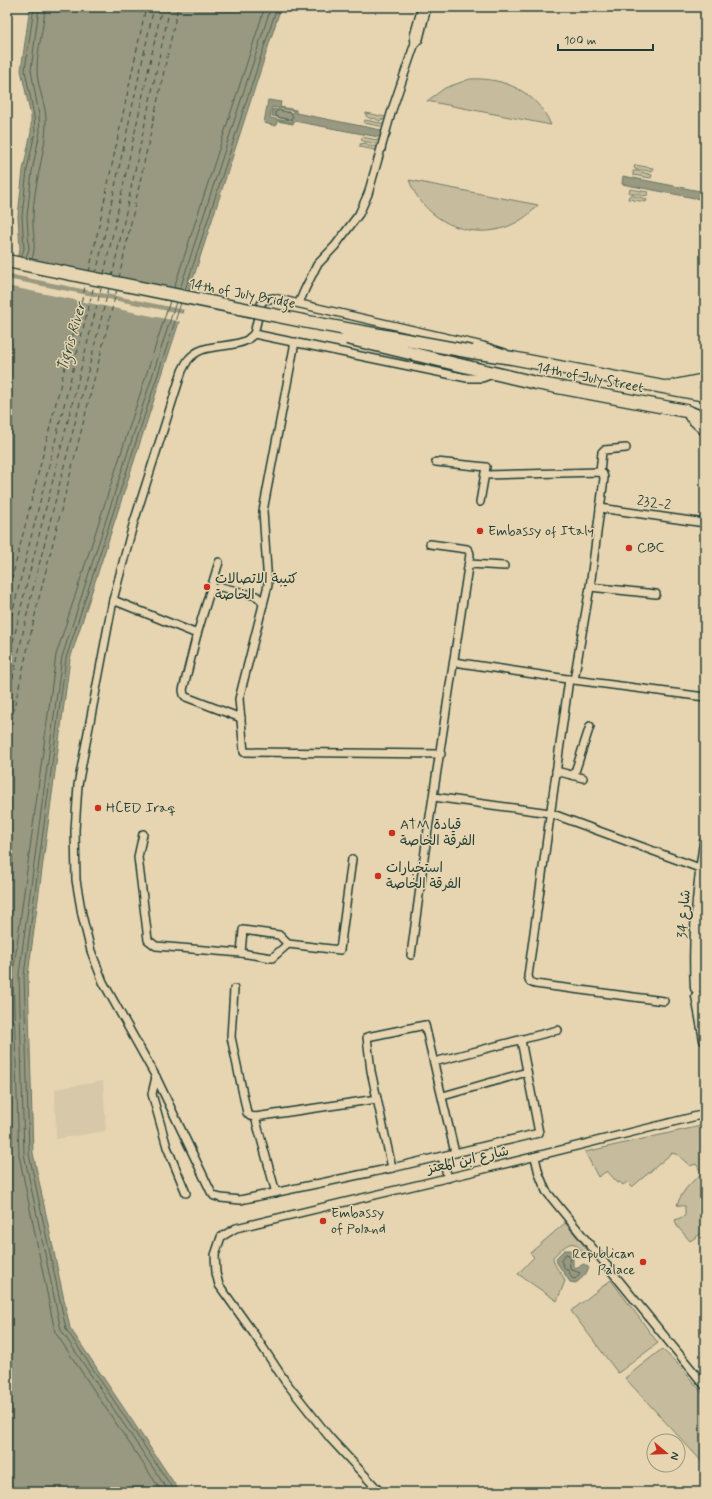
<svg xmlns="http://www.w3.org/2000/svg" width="712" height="1499" font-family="Mynerve,'Playpen Sans Arabic',sans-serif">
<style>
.built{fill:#d6c8a8}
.green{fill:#c6bc9d;stroke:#727c68}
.water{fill:#989980;stroke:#687462;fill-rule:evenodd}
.pier{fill:#e7d5b2}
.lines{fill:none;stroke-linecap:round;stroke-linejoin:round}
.shore{stroke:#4f6252;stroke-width:1}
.ferry{stroke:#314b3f;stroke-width:1;stroke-dasharray:5 4;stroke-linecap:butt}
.minor-casing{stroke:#1f3d34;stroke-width:10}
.secondary-casing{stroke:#1f3d34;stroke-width:13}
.primary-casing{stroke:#1f3d34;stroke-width:15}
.minor{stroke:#e7d5b2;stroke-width:7}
.secondary{stroke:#e7d5b2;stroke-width:10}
.primary{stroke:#e7d5b2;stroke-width:12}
.primary-bridge-casing{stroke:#1f3d34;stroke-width:15;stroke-linecap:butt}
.primary-bridge{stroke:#e7d5b2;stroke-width:12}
.poi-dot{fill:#c8321e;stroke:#e7d5b2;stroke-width:1.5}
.labels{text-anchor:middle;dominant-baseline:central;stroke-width:3;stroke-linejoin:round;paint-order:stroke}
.street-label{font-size:14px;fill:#1f3d34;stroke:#e7d5b2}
.poi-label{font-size:14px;fill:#1f3d34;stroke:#e7d5b2;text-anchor:start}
.water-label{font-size:15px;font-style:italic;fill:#314b3f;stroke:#e7d5b2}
</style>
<rect width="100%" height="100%" fill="#e7d5b2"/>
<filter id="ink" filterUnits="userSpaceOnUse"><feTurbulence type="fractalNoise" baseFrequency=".025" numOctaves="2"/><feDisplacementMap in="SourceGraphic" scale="8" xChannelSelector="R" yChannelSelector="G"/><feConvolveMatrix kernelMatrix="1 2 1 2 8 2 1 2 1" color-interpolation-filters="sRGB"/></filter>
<g filter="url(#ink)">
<!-- built -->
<path class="built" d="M103,1081L106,1131L56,1139L55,1089Z"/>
<!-- green -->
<g class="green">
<path d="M470,79C504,77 537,92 551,125L427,101L445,88Z"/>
<path d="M366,113L391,118L387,121L382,119L380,121L374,118L371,119L366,116Z"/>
<path d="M365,120L386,124L390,128L364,123Z"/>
<path d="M362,137L387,142L386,145L375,144L368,142H366L361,140Z"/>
<path d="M366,143L368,146L384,147L386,149L385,152L360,147V144Z"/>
<path d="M635,165L653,168L652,172C648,171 641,169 637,170L634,168Z"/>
<path d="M633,171H638L652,175L651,178L633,175Z"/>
<path d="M409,180L538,205C499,250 429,234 409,180Z"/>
<path d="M630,189L648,192V195L642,196L640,194H633L629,192Z"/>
<path d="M632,195L634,196L647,199L646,202L628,199L629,196Z"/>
<path d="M705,1125V1231L690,1241L677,1226L675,1220L685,1216V1206L677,1205C682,1191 691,1182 702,1173L696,1164L690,1166L678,1155L672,1153L632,1187L627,1182L623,1185L620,1182L618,1183L607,1171L598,1177L585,1152Z"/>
<path d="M565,1223L596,1259C572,1254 582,1228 553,1257C553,1267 562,1272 565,1281L557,1301L518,1274L534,1257L530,1253Z"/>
<path d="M611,1280L658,1343L618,1373L571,1311Z"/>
<path d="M662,1349L677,1363L705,1396V1465L625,1378Z"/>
</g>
<!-- water -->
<g class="water">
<path d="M30,7H281L70,659L28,975L33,1153L70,1328L180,1492H7V284L20,249L18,216L23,170L31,132V117L21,70Z"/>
<path d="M268,100L281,102L280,107L296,110V113L391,132L389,139L294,121L293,124L277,121L276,126L264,123ZM272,107L294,111L293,113L273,109L272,116L292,120V122L270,118Z"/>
<path d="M623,176L705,192V200L622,184Z"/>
<path d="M564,1250H571L573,1252V1266L575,1268L584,1264L589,1268L585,1275L576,1283L570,1282L557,1263L556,1258Z"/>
</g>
<!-- pier -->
<g class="pier">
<path d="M15,257L191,292L185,310L8,274Z"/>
<path d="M7,279L184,314L181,322L7,286Z"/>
</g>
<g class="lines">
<!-- shore -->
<g class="shore">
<path d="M279,110L291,113L293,117L289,120L277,117L275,113Z"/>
<path d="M21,257L24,249L22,216L24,197L27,170L35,132L34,116L25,70L34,7"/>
<path d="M26,258L29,249L27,216L32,171L40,132L39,115L31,70L39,7"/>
<path d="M32,259C37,245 32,231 33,217C33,184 47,151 46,118C45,102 37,86 37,70C37,49 44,28 45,7"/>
<path d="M174,288L265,7"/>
<path d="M180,289L271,7"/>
<path d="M185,290L277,7"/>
<path d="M566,1254L569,1255L570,1269L580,1273L575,1279L572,1278L568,1270H566L561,1261Z"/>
<path d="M162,1492L55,1332L19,1155L13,974L56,655L170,301"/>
<path d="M169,1492L61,1330L24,1154L19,974L62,657L176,302"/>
<path d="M175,1492L66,1329L29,1154L24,975L66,658L181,303"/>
</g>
<!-- ferry -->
<g class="ferry">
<path d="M89,272L146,7"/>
<path d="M96,274L154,7"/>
<path d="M104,274L162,7"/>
<path d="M112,277L170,7"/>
<path d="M119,278L178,7"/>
<path d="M7,598L86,283"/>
<path d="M7,634L94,285"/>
<path d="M7,668L23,599L102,285"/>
<path d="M7,705L30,601L109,288"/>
<path d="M7,740L38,602L117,289"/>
<path d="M7,1468L13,1492"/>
</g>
<defs>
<g id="minor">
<path d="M415,43L419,39L427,7"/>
<path d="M299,303L305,289L317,265L335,246L359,214L368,194L392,110L415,43L414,36L422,7"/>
<path d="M254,334L261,304L264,300L274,298L483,346L505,353"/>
<path d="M295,342L263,511L268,585L239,699L244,752L441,754"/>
<path d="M493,374L482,378H467L254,334C252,336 249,338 247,340C228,350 203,341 188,360C186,363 184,367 182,371L133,525L113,600L78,785L75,830L76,880L82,915L91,951L103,982L156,1077L211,1192L214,1196L221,1198L240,1200L392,1168L539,1133L521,1040"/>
<path d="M436,462L486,467L480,502"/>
<path d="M600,472L602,452L604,450L626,448"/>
<path d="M485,475L600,472L603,474L604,478L590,587L574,680"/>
<path d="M600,508L705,523"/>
<path d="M219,562L197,634L183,690L184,695L186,697L241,718"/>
<path d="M469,564L504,566"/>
<path d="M590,587L656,594"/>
<path d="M211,590L221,587L256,596L261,600L263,605"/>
<path d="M113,600L197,634"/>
<path d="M454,662L574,680L705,697"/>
<path d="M569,679L528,976L530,982L535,984L664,1001"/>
<path d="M556,771L583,778"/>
<path d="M574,775L590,726"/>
<path d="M434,797L550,813L705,870"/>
<path d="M143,834L138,857L148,940L156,946L241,953L272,958L288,944"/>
<path d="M241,953L243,930L279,935L288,944L340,950L352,859"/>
<path d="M411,955L427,836L470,554L469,551L467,549L430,544"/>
<path d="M234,989L231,1037L247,1113L250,1116L255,1117L377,1099"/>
<path d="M434,1062L558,1030"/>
<path d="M156,1077L152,1094L167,1147L186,1193"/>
<path d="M443,1096L527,1072"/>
<path d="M255,1117L276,1193"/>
<path d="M442,1157L448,1178"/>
<path d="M535,1157L539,1174L546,1191L705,1386"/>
<path d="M392,1168L371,1071L367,1037L425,1025L455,1153"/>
<path d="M380,1492L330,1438L285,1381L254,1334L219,1285L216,1273L215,1255L221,1237L236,1228L476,1171L705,1114"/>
</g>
<g id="secondary">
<path d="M705,917V963"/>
<path d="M696,988C693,939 698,890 705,842"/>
<path d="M697,996L705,1040"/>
</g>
<g id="primary">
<path d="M472,352L512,358L705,395"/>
<path d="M468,367L536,383L686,411L705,419"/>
<path d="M675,386L705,380"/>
<path d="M691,416L705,429"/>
</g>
</defs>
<!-- minor casing -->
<use href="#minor" class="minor-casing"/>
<!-- secondary casing -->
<use href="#secondary" class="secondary-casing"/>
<!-- primary casing -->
<use href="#primary" class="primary-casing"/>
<!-- minor -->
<use href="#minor" class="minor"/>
<!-- secondary -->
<use href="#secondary" class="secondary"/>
<!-- primary -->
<use href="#primary" class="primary"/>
<defs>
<g id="primary-bridge">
<path d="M7,261L308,322L472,352"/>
<path d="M347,338L468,367"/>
</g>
</defs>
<!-- primary-bridge casing -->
<use href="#primary-bridge" class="primary-bridge-casing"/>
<!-- primary-bridge -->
<use href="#primary-bridge" class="primary-bridge"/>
</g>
</g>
<!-- markers -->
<g class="poi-dot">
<circle cx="480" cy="531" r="4"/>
<circle cx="629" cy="548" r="4"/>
<circle cx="207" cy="587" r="4"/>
<circle cx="98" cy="808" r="4"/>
<circle cx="392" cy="833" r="4"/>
<circle cx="378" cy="876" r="4"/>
<circle cx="323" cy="1221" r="4"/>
<circle cx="643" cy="1262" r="4"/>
</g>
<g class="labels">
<!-- street labels -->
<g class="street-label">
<text transform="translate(242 294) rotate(11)">14th of July Bridge</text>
<text transform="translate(590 378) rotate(11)">14th of July Street</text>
<text transform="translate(654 503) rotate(8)">232-2</text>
<text transform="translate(684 914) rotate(-86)">شارع 34</text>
<text transform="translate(468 1160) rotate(-13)">شارع ابن المعتز</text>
</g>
<!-- poi labels -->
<g class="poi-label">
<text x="488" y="531">Embassy of Italy</text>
<text x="637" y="548">CBC</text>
<text x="215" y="579">كتيبة الاتصالات<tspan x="215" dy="16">الخاصة</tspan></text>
<text x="106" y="808">HCED Iraq</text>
<text x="400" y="825">ATM قيادة<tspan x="400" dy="16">الفرقة الخاصة</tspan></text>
<text x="386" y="868">استخبارات<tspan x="386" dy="16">الفرقة الخاصة</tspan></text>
<text x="331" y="1213">Embassy<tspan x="331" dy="16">of Poland</tspan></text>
<text x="635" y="1254" text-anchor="end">Republican<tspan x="635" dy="16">Palace</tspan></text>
</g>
<!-- water labels -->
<g class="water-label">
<text transform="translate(72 337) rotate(-74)">Tigris River</text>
</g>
</g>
<!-- margin -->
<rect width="712" height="1499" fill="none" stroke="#e7d5b2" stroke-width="24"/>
<rect x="12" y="12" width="688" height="1475" fill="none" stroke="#1f3d34" stroke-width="1.5" filter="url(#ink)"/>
<!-- north arrow -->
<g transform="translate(666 1453) rotate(109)"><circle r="19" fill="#e7d5b2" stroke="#979880"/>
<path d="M0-3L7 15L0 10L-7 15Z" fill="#c8321e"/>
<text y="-6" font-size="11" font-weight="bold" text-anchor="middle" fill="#1f3d34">N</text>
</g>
<!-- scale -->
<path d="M558 44v6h95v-6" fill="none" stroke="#1f3d34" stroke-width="2"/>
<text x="564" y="44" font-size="12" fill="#1f3d34" stroke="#e7d5b2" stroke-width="3" paint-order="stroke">100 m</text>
</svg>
